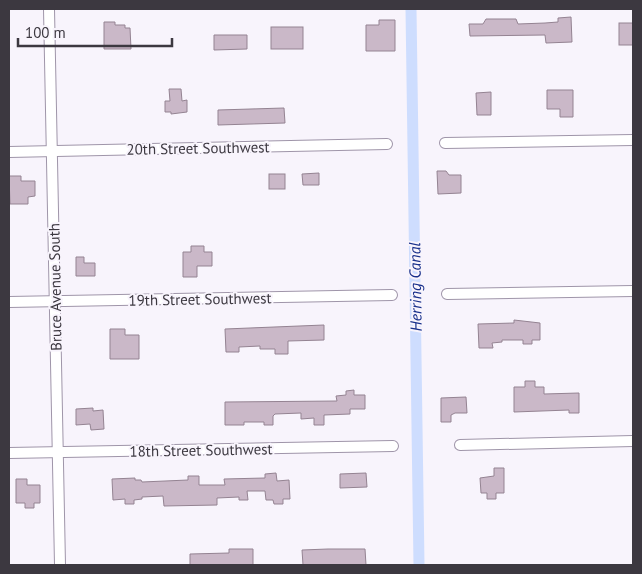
<svg xmlns="http://www.w3.org/2000/svg" width="642" height="574" font-family="'PT Sans',sans-serif">
<style>
.lines{fill:none;stroke-linecap:round;stroke-linejoin:round}
.canal{stroke:#ceddfe;stroke-width:11}
.building{fill:#cab8c8;stroke:#948392}
.minor-casing{stroke:#9f95a9;stroke-width:12}
.minor{stroke:#fff;stroke-width:10}
.labels{text-anchor:middle;dominant-baseline:central;stroke-width:4;stroke-linejoin:round;paint-order:stroke}
.street-label{font-size:15px;fill:#3c3840;stroke:#f8f4fc}
.water-label{font-size:16px;font-style:italic;fill:#18308b;stroke:#f8f4fc}
</style>
<rect width="100%" height="100%" fill="#f8f4fc"/>
<g class="lines">
<!-- canal -->
<path class="canal" d="M411,9L419,565"/>
</g>
<!-- building -->
<g class="building">
<path d="M571,17L572,42L546,43L545,35L470,36L469,24H483L486,19H516L518,24L545,23L558,22V18Z"/>
<path d="M379,20H395V51H366V25H379Z"/>
<path d="M104,22H115V25H125V28H130L131,49H104Z"/>
<rect x="619" y="23" width="14" height="22"/>
<rect x="271" y="27" width="32" height="22"/>
<path d="M214,35H247V49L214,50Z"/>
<path d="M169,89H181L182,101L187,100V112L171,114V112H165V101H170Z"/>
<path d="M547,90H573V117H560V109H547Z"/>
<path d="M491,92V115H477L476,93Z"/>
<path d="M284,108L285,123L218,125V110Z"/>
<path d="M437,171H446L449,175H461V193L438,194Z"/>
<path d="M319,173V185H303L302,174Z"/>
<rect x="269" y="174" width="16" height="15"/>
<path d="M9,176H21V181H35V196L28,197V204H10Z"/>
<path d="M191,246H204V252H212V266H197V277H183V252H191Z"/>
<path d="M76,257H84V263H95V276H76Z"/>
<path d="M514,320L540,323V340H532V344H523V340H502V342L492,343L493,348H479L478,324L514,323Z"/>
<path d="M324,325V340L288,341V354H275V349H260V346L239,347V352H226L225,329Z"/>
<path d="M110,329H125V335H139V359H110Z"/>
<path d="M525,381H535V387H544V394L579,393V413H569V410L514,412V387H525Z"/>
<path d="M354,390V395H365V409H350V414L324,415V425H314V418L301,419V413L275,414L273,416V425H264V422H244V425H225V402L337,401L336,396L346,395V391Z"/>
<path d="M466,397L467,413H455L451,415V422H441V398Z"/>
<path d="M93,408V411L103,410L104,429L91,430L90,424L76,425V409Z"/>
<path d="M494,468H504V493H496V499H487V493H481L480,478L494,476Z"/>
<path d="M276,473L277,481L289,480L290,499H283V504H274L273,500H266L265,491H247L248,500H239V497L217,498V505L164,506L163,496L142,497V499L134,500V504H125V499L113,500L112,479L135,478V480H141L142,482L188,480V476H199V485H225L224,479L265,478V474Z"/>
<path d="M366,473L367,487L340,488V474Z"/>
<path d="M16,479H27V485H40V503H34V508H25V503H16Z"/>
<path d="M229,549H253V565H190V554L229,553Z"/>
<path d="M328,549H365L366,565H303L302,550Z"/>
</g>
<g class="lines">
<defs>
<g id="minor">
<path d="M49,9L60,565"/>
<path d="M445,143L633,140"/>
<path d="M9,152L387,144"/>
<path d="M447,294L633,291"/>
<path d="M9,302L392,295"/>
<path d="M460,445L633,441"/>
<path d="M9,453L393,446"/>
</g>
</defs>
<!-- minor casing -->
<use href="#minor" class="minor-casing"/>
<!-- minor -->
<use href="#minor" class="minor"/>
</g>
<g class="labels">
<!-- street labels -->
<g class="street-label">
<text transform="translate(198 148) rotate(-1)">20th Street Southwest</text>
<text transform="translate(55 287) rotate(-91)">Bruce Avenue South</text>
<text transform="translate(200 299) rotate(-1)">19th Street Southwest</text>
<text transform="translate(201 450) rotate(-1)">18th Street Southwest</text>
</g>
<!-- water labels -->
<g class="water-label">
<text transform="translate(415 287) rotate(-91)">Herring Canal</text>
</g>
</g>
<!-- border -->
<rect width="642" height="574" fill="none" stroke="#3c3840" stroke-width="20"/>
<!-- scale -->
<path d="M18 38v8h154v-8" fill="none" stroke="#3c3840" stroke-width="2.5"/>
<text x="25" y="38" font-size="15" fill="#3c3840" stroke="#f8f4fc" stroke-width="4" paint-order="stroke">100 m</text>
</svg>
